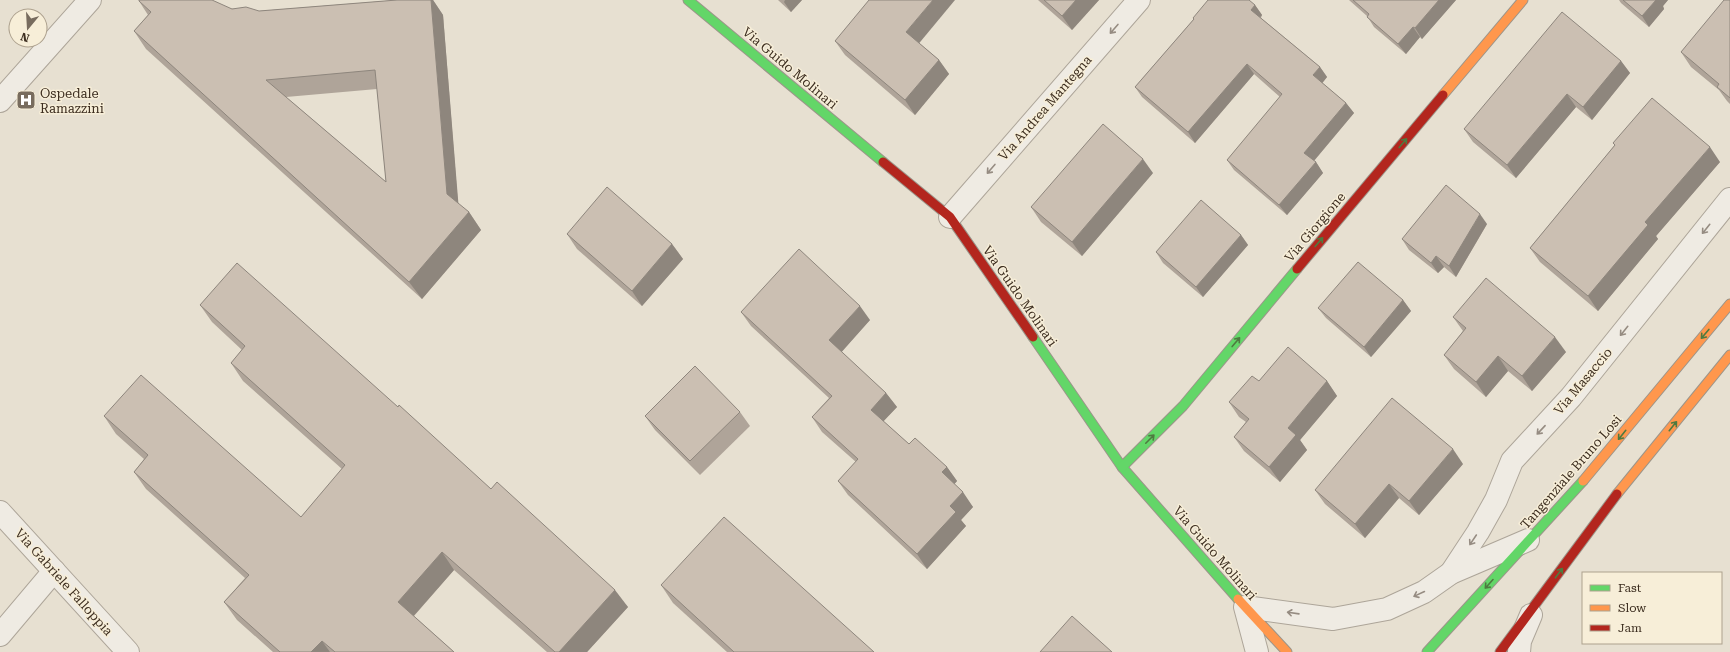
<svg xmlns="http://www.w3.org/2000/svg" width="1730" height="652" font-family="'Roboto Serif',serif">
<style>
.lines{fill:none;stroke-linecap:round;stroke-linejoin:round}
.street-casing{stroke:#ada599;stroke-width:24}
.fast-casing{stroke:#9c958a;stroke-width:11}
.slow-casing{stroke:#9c958a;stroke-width:11}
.jam-casing{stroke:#9c958a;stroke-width:11}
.street{stroke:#efebe3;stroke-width:22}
.fast{stroke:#63d668;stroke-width:9}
.slow{stroke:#ff974d;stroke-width:9}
.jam{stroke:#b3261e;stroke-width:9}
.wall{fill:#afa499;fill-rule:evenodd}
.shaded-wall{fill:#8e867d}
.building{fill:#cbbfb2;stroke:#8e867d;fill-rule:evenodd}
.oneway{stroke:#968c82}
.oneway2{stroke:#4e7a40}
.labels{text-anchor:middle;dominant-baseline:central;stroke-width:3;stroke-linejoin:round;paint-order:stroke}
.street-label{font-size:13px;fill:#3d2e20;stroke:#f7eed8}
.poi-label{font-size:13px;fill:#3d2e20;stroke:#f7eed8;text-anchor:start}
</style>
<rect width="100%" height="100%" fill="#e7e0d1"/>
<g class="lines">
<defs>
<g id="street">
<path d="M0,101L90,0"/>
<path d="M950,217L1139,0"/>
<path d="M0,512L128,652"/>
<path d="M1451,573L1478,532L1496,500L1512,461L1571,397L1730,199"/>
<path d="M0,635L54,571"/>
<path d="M1257,652L1245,607L1333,619L1387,609L1424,592L1451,573L1528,540"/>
<path d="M1519,652L1520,641L1531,615"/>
</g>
<g id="fast">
<path d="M688,0L883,162"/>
<path d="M1033,337L1122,467L1238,599"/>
<path d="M1122,467L1183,406L1297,269"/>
<path d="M1427,652L1583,481"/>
</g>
<g id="slow">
<path d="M1443,95L1523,0"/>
<path d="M1583,481L1730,304"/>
<path d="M1617,494L1730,355"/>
<path d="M1238,599L1287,652"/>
</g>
<g id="jam">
<path d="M883,162L950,217L1033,337"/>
<path d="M1297,269L1443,95"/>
<path d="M1500,652L1617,494"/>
</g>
</defs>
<!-- street casing -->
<use href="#street" class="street-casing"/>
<!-- fast casing -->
<use href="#fast" class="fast-casing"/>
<!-- slow casing -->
<use href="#slow" class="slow-casing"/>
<!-- jam casing -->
<use href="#jam" class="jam-casing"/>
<!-- street -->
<use href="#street" class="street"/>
<!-- fast -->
<use href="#fast" class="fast"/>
<!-- slow -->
<use href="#slow" class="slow"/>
<!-- jam -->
<use href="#jam" class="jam"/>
</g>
<!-- wall -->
<g class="wall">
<path d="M397,0H433L443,15L458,204L469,212L481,230L422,299L146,49L134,31L148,15L139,1L259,11ZM377,89L386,182L286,97Z"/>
<path d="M778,0H802L791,12Z"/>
<path d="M1038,0H1099L1072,30Z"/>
<path d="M1349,0H1456L1422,39L1420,37L1406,54L1374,27L1367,16Z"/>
<path d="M1619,0H1668L1663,6L1664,9L1649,27L1621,3Z"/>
<path d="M1730,0V104L1727,101L1719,90L1691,67L1681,52Z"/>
<path d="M1255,5L1262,15L1261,18L1320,67L1327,77L1322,83L1346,103L1354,113L1314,161L1316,162L1323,173L1287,215L1234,170L1227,160L1280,97L1254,74L1195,143L1142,97L1135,87L1194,19L1193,18Z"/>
<path d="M835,41L919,43L939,60L949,74L915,115L845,55Z"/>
<path d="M1621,61L1630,73L1592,120L1576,107L1516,178L1473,142L1464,129Z"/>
<path d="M1613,143L1720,162L1656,236L1658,239L1598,311L1540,262L1530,248L1615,145Z"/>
<path d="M1153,173L1082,256L1041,222L1031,207Z"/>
<path d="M1487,224L1456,277L1444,267L1438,273L1409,250L1402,239Z"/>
<path d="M567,234L672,244L683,259L642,306L577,249Z"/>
<path d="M1241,235L1248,245L1203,297L1163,263L1156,252Z"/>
<path d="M1403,300L1411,311L1371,357L1326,318L1318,308Z"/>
<path d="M200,305L491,489L628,607L587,652H547L454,570L414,616L454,652H273L237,620L224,602L245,578L146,489L134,472L144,459L116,434L104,416L301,517L342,469L243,381L231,363L242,350L212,322Z"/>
<path d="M741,312L870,320L841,352L886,393L897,407L883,421L909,444L947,467L957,481L954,484L973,507L961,520L966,526L927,569L848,495L838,481L856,462L822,432L812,417L829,398L751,326Z"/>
<path d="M1453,317L1566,352L1532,391L1508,371L1486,397L1454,369L1444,355L1463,331Z"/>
<path d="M1259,381H1327L1337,396L1300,440L1307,450L1280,482L1244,451L1234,437L1246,422L1239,417L1229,402Z"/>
<path d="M740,412L750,426L700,475L655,430L645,416Z"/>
<path d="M1463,464L1419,515L1399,498L1365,538L1325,504L1315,490Z"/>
<path d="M661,585L874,652H727L673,603Z"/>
</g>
<!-- shaded-wall -->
<g class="shaded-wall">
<path d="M431,0H433L443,15L459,211L447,194Z"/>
<path d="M785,0H802L791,12L784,2Z"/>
<path d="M933,0H955L916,47L906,32Z"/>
<path d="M1076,0H1099L1072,30L1062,16Z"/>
<path d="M1439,0H1456L1422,39L1415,28Z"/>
<path d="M1656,0H1668L1663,6L1664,9L1649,27L1642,16Z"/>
<path d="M1255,5L1262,15L1258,20L1251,10Z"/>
<path d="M1413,27L1420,37L1406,54L1398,44Z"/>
<path d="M939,60L949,74L915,115L905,100Z"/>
<path d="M1621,61L1630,73L1592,120L1583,107Z"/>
<path d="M1247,64L1254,74L1195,143L1188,132Z"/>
<path d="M1320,67L1327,77L1320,86L1313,75Z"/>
<path d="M1567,94L1576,107L1516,178L1507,165Z"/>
<path d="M1346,103L1354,113L1312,163L1304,153Z"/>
<path d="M1710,147L1720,162L1656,236L1658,239L1598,311L1588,296L1645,222Z"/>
<path d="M1143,159L1153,173L1082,256L1072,242Z"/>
<path d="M1316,162L1323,173L1287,215L1279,205Z"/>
<path d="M469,212L481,230L422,299L409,282Z"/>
<path d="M1480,214L1487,224L1456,277L1449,266Z"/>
<path d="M1241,235L1248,245L1203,297L1196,287Z"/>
<path d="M672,244L683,259L642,306L632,291Z"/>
<path d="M1436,256L1444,267L1438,273L1431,263Z"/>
<path d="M1403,300L1411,311L1371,357L1364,347Z"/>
<path d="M860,306L870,320L839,355L829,340Z"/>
<path d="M1555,337L1566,352L1532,391L1522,376Z"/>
<path d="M1498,356L1508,371L1486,397L1476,382Z"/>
<path d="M1327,381L1337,396L1300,440L1307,450L1280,482L1269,467L1288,428Z"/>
<path d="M886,393L897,407L881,424L871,410Z"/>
<path d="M1453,449L1463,464L1419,515L1409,501Z"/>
<path d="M947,467L957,481L952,487L942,472Z"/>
<path d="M1389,484L1399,498L1365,538L1355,524Z"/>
<path d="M963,492L973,507L961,520L966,526L927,569L917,554L950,506Z"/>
<path d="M442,552L454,570L410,620L398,602Z"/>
<path d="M615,590L628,607L587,652H559Z"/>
<path d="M322,641L330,652H311Z"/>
</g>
<!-- building -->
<g class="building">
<path d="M139,0H212L232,9L246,7L259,11L397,0H431L447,194L469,212L409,282L134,31L151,12L139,1ZM375,70L386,182L266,80Z"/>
<path d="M869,0H933L906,32L939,60L905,100L835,41Z"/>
<path d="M1044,0H1076L1062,16Z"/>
<path d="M1208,0H1249L1255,5L1251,10L1320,67L1313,75L1346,103L1304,153L1316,162L1279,205L1227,160L1282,94L1247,64L1188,132L1135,87L1194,19L1193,18Z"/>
<path d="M1353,0H1439L1415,28L1413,27L1398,44L1367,17L1369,14Z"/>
<path d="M1623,0H1656L1642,16Z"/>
<path d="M1724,0H1730V98L1717,87L1719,84L1681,52Z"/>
<path d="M1562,12L1621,61L1583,107L1567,94L1507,165L1464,129Z"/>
<path d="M1652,98L1710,147L1645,222L1648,225L1588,296L1530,248L1615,145L1613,143Z"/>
<path d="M1103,124L1143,159L1072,242L1031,207Z"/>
<path d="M1446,185L1480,214L1449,266L1436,256L1431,263L1402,239Z"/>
<path d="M607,187L672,244L632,291L567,234Z"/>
<path d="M1201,200L1241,235L1196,287L1156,252Z"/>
<path d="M799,249L860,306L829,340L886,393L871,410L909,444L915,438L947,467L942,472L963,492L950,506L956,512L917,554L838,481L858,459L812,417L832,396L741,312Z"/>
<path d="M1358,262L1403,300L1364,347L1318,308Z"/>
<path d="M237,263L398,407L399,405L491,489L497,482L615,590L559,652H555L442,552L398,602L454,652H335L322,641L311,652H280L224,602L249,575L134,472L148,455L104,416L141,375L301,517L345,465L231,363L245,346L200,305Z"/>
<path d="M1486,278L1555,337L1522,376L1498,356L1476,382L1444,355L1466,328L1453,317Z"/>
<path d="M1288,347L1327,381L1288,428L1296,435L1269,467L1234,437L1249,419L1229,402L1252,376L1259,381Z"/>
<path d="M695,366L740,412L690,461L645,416Z"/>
<path d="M1392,398L1453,449L1409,501L1389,484L1355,524L1315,490Z"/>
<path d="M724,517L874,652H734L661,585Z"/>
<path d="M1072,616L1112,652H1040Z"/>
</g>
<!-- one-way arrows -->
<defs><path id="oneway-shaft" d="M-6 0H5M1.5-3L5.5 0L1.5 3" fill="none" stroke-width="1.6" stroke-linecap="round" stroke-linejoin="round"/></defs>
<g class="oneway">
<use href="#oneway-shaft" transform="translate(1114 29) rotate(131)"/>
<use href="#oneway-shaft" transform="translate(991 169) rotate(131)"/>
<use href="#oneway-shaft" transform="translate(1706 229) rotate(129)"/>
<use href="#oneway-shaft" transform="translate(1624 331) rotate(129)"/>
<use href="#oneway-shaft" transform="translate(1541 430) rotate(133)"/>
<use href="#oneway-shaft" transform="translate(1473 540) rotate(124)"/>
<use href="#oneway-shaft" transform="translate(1419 594) rotate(155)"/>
<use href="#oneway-shaft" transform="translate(1293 613) rotate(-172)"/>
</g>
<g class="oneway2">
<use href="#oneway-shaft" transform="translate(1403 143) rotate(-50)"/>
<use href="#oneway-shaft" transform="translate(1319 242) rotate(-50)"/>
<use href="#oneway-shaft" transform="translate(1705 334) rotate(130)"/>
<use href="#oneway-shaft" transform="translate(1236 342) rotate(-50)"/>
<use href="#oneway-shaft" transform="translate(1673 426) rotate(-51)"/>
<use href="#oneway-shaft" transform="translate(1622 435) rotate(129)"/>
<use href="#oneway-shaft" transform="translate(1150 439) rotate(-45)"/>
<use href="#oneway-shaft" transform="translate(1559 573) rotate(-53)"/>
<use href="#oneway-shaft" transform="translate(1489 584) rotate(132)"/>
</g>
<!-- icons -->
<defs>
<symbol id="hospital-square" viewBox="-11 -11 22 22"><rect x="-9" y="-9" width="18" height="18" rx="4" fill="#786c5e" stroke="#f7eed8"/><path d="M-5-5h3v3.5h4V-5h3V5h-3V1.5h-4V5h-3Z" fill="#fff"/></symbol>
</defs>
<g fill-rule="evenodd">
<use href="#hospital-square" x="15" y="89" width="22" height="22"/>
</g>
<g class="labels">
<!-- street labels -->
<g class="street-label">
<text transform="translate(790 68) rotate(40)">Via Guido Molinari</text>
<text transform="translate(1045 108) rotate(-49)">Via Andrea Mantegna</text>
<text transform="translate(1315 227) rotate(-50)">Via Giorgione</text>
<text transform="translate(1020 296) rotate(55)">Via Guido Molinari</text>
<text transform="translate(1583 381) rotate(-50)">Via Masaccio</text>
<text transform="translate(1571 472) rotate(-49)">Tangenziale Bruno Losi</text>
<text transform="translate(1215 553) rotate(49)">Via Guido Molinari</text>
<text transform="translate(64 582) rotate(48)">Via Gabriele Falloppia</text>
</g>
<!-- poi labels -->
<g class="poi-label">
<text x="40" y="93">Ospedale<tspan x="40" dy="15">Ramazzini</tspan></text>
</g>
</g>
<!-- legend -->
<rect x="1582" y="572" width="140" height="72" fill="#f7eed8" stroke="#ada18e"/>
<rect x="1590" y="585" width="20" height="6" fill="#63d668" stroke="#ada18e"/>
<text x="1618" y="592" font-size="12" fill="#3d2e20">Fast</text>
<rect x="1590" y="605" width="20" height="6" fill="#ff974d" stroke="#ada18e"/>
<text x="1618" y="612" font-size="12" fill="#3d2e20">Slow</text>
<rect x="1590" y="625" width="20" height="6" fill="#b3261e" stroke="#ada18e"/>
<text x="1618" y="632" font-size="12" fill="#3d2e20">Jam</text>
<!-- north arrow -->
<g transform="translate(28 28) rotate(198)"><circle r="19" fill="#f7eed8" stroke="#ada18e"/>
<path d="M0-3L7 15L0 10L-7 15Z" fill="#786c5e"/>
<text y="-6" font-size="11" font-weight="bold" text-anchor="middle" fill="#3d2e20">N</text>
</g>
</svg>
